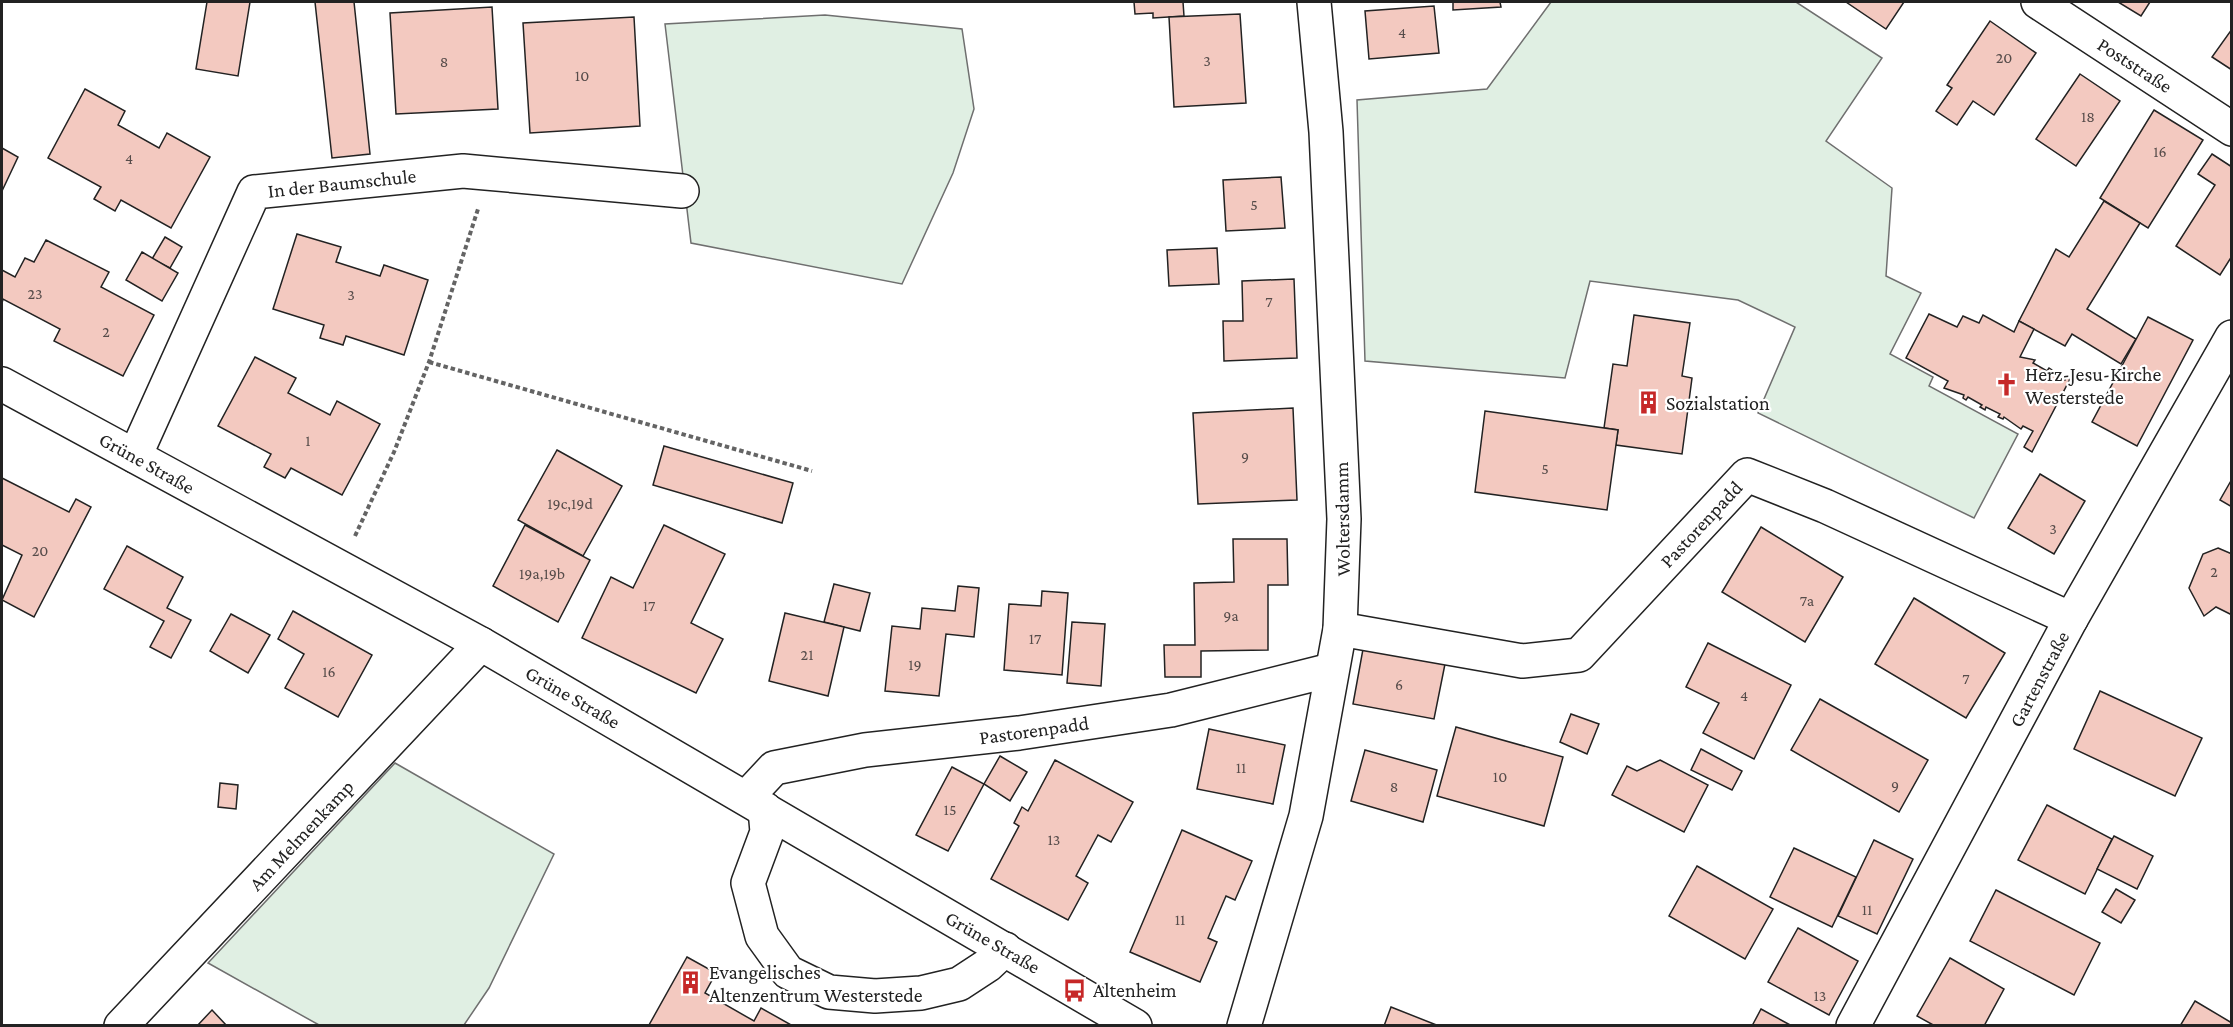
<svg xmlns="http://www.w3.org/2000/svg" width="2233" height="1027" font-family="'Crimson Pro',serif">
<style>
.green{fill:#e0efe3;stroke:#6f6f6f;stroke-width:1.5}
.building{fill:#f3c9c0;stroke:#222;stroke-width:1.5}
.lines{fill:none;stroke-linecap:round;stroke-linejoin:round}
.minor-casing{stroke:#222;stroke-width:36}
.path{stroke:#646464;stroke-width:4;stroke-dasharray:4.5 3;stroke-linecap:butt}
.minor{stroke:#fff;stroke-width:33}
.labels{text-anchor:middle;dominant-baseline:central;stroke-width:4.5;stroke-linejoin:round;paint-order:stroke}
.number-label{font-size:16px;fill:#564c4a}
.street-label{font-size:20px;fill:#222;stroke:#fff}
.poi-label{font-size:20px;fill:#222;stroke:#fff;text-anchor:start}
</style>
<rect width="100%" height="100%" fill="#fff"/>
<!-- green -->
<g class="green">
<path d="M1551,2H1796L1882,58L1826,141L1892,188L1886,276L1921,293L1890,354L1933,377L1929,386L2018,434L1974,518L1758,413L1795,327L1738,300L1590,281L1565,378L1365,361L1357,100L1487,89Z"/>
<path d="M825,15L962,29L974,109L953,173L902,284L691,243L665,24Z"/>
<path d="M395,763L554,854L489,988L464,1025H319L208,963Z"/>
</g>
<!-- building -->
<g class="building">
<path d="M207,2H250L238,76L196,69Z"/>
<path d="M315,2H354L370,154L332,158Z"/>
<path d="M1134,2H1183L1184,16L1153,18V13L1135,14Z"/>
<path d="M1453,2H1500L1501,7L1453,10Z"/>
<path d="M1846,2H1904L1886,29Z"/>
<path d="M2118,2H2150L2141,16Z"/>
<path d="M1434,6L1439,53L1369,59L1365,11Z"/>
<path d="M492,7L498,109L396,114L390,13Z"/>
<path d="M1240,14L1246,103L1174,107L1169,17Z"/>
<path d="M634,17L640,126L530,133L523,23Z"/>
<path d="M1990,21L2036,53L1994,115L1973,101L1957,125L1936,111L1952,88L1947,85Z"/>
<path d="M2232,29V70L2212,57Z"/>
<path d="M2080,74L2120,101L2076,166L2036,139Z"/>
<path d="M85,89L125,111L118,125L159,148L167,133L210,157L171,228L121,200L115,211L94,199L101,187L48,158Z"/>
<path d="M2154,110L2203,140L2148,228L2100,198Z"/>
<path d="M2,148L18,157L2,191Z"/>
<path d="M2212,154L2232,167V256L2220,275L2176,246L2215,185L2198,174Z"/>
<path d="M1281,177L1285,228L1226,231L1223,180Z"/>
<path d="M2104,201L2140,223L2087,309L2136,339L2121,364L2072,334L2065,346L2019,321L2056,249L2069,257Z"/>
<path d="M297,234L341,247L336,262L380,276L384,265L428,280L404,355L346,336L343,345L320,338L324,325L273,309Z"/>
<path d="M165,237L182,247L170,268L152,259Z"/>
<path d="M46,240L109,272L101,287L154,315L123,376L54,341L60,329L3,299L2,303V270L15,277L25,258L34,262Z"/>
<path d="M1217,248L1219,284L1169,286L1167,250Z"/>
<path d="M142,252L178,273L162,301L126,280Z"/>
<path d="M1294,279L1297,358L1224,361L1223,321H1243L1242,281Z"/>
<path d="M1929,314L1957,327L1963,316L1979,323L1983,315L2014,332L2019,321L2034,329L2020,357L2035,360L2033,363L2047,371L2049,368L2052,370L2051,373L2065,380L2066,377L2070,379L2032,452L2024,447L2033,431L2023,426L2021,429L2004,417L2003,419L1998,417L2000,414L1986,407L1985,410L1980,407L1982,405L1968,397L1966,400L1963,398L1964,395L1944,388L1948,381L1906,358Z"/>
<path d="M1634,315L1690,323L1682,376L1692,378L1682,454L1616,445L1618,430L1604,428L1613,364L1627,366Z"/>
<path d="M2148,317L2193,340L2137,446L2092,422Z"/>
<path d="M255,357L296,378L288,393L330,415L337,401L380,424L342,495L291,468L285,478L264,467L271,454L218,426Z"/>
<path d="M1293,408L1297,500L1198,504L1193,413Z"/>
<path d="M1485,411L1618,430L1607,510L1475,492Z"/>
<path d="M664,446L793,483L782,523L653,485Z"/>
<path d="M557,450L622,486L583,556L518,520Z"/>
<path d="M2040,474L2085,501L2054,554L2008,528Z"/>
<path d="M2,478L69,512L76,499L91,507L34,617L2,600L22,555L2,545Z"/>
<path d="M2232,479V507L2220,500Z"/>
<path d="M525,525L590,560L558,622L493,586Z"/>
<path d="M664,525L725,554L691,623L723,639L696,693L582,638L611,577L633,588Z"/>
<path d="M1761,527L1843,577L1805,642L1722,592Z"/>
<path d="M1233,539H1287L1288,585H1268V650L1201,651V677H1165L1164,645H1195L1194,583L1234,582Z"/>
<path d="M127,546L183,577L167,608L191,620L171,658L150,647L164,621L104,589Z"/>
<path d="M2218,548L2232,554V615L2216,607L2204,616L2189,588L2203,554Z"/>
<path d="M834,584L870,593L860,631L824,622Z"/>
<path d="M958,586L979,588L974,637L946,634L939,696L885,691L892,626L920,629L922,608L955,611Z"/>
<path d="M1042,591L1068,593L1062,675L1004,670L1009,604L1041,606Z"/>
<path d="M1914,598L2005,653L1966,718L1875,664Z"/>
<path d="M293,611L372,655L338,717L285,688L304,654L278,639Z"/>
<path d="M785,613L844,627L828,696L769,681Z"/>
<path d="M231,614L270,635L248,673L210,651Z"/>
<path d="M1072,622L1105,624L1101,686L1067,683Z"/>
<path d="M1708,643L1791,685L1754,759L1703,733L1719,703L1686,687Z"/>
<path d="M1363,649L1445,664L1434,719L1353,704Z"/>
<path d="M2100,691L2202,738L2175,796L2074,749Z"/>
<path d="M1820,699L1928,760L1899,812L1791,750Z"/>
<path d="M1571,714L1599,724L1587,754L1560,742Z"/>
<path d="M1456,727L1563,757L1544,826L1437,796Z"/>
<path d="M1209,729L1285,745L1273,804L1197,789Z"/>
<path d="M1701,749L1742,771L1732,790L1691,770Z"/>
<path d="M1365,750L1437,770L1423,822L1351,801Z"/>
<path d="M1000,756L1027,772L1010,801L984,784Z"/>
<path d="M1055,760L1133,802L1111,842L1098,835L1076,876L1088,883L1068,920L991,879L1019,826L1014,823L1022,807L1028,811Z"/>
<path d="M1660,760L1708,785L1684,832L1612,795L1627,766L1637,771Z"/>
<path d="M952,767L984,784L948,851L916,835Z"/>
<path d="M220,783L238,785L236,809L218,807Z"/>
<path d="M2047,805L2112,839L2085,894L2018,860Z"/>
<path d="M1182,830L1252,861L1235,900L1226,896L1208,938L1217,942L1200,982L1130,952Z"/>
<path d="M2114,836L2153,856L2137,889L2097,869Z"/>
<path d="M1874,840L1913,859L1877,934L1838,916Z"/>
<path d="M1794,848L1856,877L1832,927L1770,897Z"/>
<path d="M1697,866L1773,909L1745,959L1669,916Z"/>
<path d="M2116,889L2135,900L2121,923L2102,912Z"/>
<path d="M1996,890L2100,943L2074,995L1970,941Z"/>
<path d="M1798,928L1858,961L1829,1015L1768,982Z"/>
<path d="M687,957L716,973L705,993L754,1021L761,1008L793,1026L649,1025Z"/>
<path d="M1950,958L2004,989L1984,1026H1935L1917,1016Z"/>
<path d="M2195,1001L2232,1023V1026H2180Z"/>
<path d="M1391,1007L1439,1026H1384Z"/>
<path d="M1761,1009L1792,1026H1752Z"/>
<path d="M212,1010L227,1026H197Z"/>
</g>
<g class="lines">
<defs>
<g id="minor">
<path d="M2038,2L2232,129"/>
<path d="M2,384L481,644L1135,1026"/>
<path d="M135,456L254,192L463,171L682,191"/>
<path d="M1340,629L1522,661L1579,655L1747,475L1825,506L2071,619"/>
<path d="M746,798L774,768L865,750L1019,733L1171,710L1331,670"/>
<path d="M765,809L767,832L748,883L762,936L788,972L829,992L875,996L921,993L959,984L988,965L1005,949"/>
<path d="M121,1026L481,644"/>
<path d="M1244,1026L1306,816L1340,629L1344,519L1326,132L1314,2"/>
<path d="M1853,1026L2071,619L2232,337"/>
</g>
</defs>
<!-- minor casing -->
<use href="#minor" class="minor-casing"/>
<!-- path -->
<g class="path">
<path d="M429,362L812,471"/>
<path d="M355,536L394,452L429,362L478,209"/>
</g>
<!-- minor -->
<use href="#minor" class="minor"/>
</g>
<!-- icons -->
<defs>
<symbol id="church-bare" viewBox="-9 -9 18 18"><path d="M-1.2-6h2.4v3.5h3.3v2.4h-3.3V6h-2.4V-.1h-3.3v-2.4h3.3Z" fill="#c62828" stroke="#fff" stroke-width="2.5" paint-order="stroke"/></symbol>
<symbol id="building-bare" viewBox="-9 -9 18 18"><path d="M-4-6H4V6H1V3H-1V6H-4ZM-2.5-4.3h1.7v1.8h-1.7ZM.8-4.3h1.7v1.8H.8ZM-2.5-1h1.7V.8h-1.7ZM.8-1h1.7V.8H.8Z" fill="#c62828" stroke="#fff" stroke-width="2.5" paint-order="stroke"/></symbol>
<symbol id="bus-bare" viewBox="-9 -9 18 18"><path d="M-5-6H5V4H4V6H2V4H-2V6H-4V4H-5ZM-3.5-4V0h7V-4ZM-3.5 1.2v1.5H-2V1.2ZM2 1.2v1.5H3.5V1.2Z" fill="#c62828" stroke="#fff" stroke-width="2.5" paint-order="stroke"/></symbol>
</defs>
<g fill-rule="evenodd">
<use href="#church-bare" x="1990" y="368" width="33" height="33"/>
<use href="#building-bare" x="1632" y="386" width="33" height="33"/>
<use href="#building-bare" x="674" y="966" width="33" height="33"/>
<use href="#bus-bare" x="1058" y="974" width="33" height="33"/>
</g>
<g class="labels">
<!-- number labels -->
<g class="number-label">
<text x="1402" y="32">4</text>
<text x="2004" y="57">20</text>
<text x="1207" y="60">3</text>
<text x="444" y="61">8</text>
<text x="582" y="75">10</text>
<text x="2088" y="116">18</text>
<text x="2160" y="151">16</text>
<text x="129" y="158">4</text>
<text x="1254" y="204">5</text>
<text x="35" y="293">23</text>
<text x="351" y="294">3</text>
<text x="1269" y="301">7</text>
<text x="106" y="331">2</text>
<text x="308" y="440">1</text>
<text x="1245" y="456">9</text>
<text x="1545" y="468">5</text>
<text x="570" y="503">19c,19d</text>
<text x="2053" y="528">3</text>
<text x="40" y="550">20</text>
<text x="2214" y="571">2</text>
<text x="542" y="573">19a,19b</text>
<text x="1807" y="600">7a</text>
<text x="649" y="605">17</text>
<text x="1231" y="615">9a</text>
<text x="1035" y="638">17</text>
<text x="807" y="654">21</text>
<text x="915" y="664">19</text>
<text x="329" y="671">16</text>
<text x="1966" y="678">7</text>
<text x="1399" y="684">6</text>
<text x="1744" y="695">4</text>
<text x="1241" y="767">11</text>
<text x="1500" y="776">10</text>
<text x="1895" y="785">9</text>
<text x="1394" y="786">8</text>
<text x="950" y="809">15</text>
<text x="1054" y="839">13</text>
<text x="1867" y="909">11</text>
<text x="1180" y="919">11</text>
<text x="1820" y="995">13</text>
</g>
<!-- street labels -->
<g class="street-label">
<text transform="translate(2135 65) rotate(33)">Poststraße</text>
<text transform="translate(342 183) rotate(-6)">In der Baumschule</text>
<text transform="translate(147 463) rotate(29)">Grüne Straße</text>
<text transform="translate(1342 519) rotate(-91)">Woltersdamm</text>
<text transform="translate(1701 524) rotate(-47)">Pastorenpadd</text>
<text transform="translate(2039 679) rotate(-62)">Gartenstraße</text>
<text transform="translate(573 697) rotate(30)">Grüne Straße</text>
<text transform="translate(1034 730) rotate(-8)">Pastorenpadd</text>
<text transform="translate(301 835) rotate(-47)">Am Melmenkamp</text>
<text transform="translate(993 942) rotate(30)">Grüne Straße</text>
</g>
<!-- poi labels -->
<g class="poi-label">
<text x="2025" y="374">Herz-Jesu-Kirche<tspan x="2025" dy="23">Westerstede</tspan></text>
<text x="1666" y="403">Sozialstation</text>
<text x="709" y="972">Evangelisches<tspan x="709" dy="23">Altenzentrum Westerstede</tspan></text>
<text x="1093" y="990">Altenheim</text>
</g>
</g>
<!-- border -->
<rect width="2233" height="1027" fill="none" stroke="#222222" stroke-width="6"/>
</svg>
